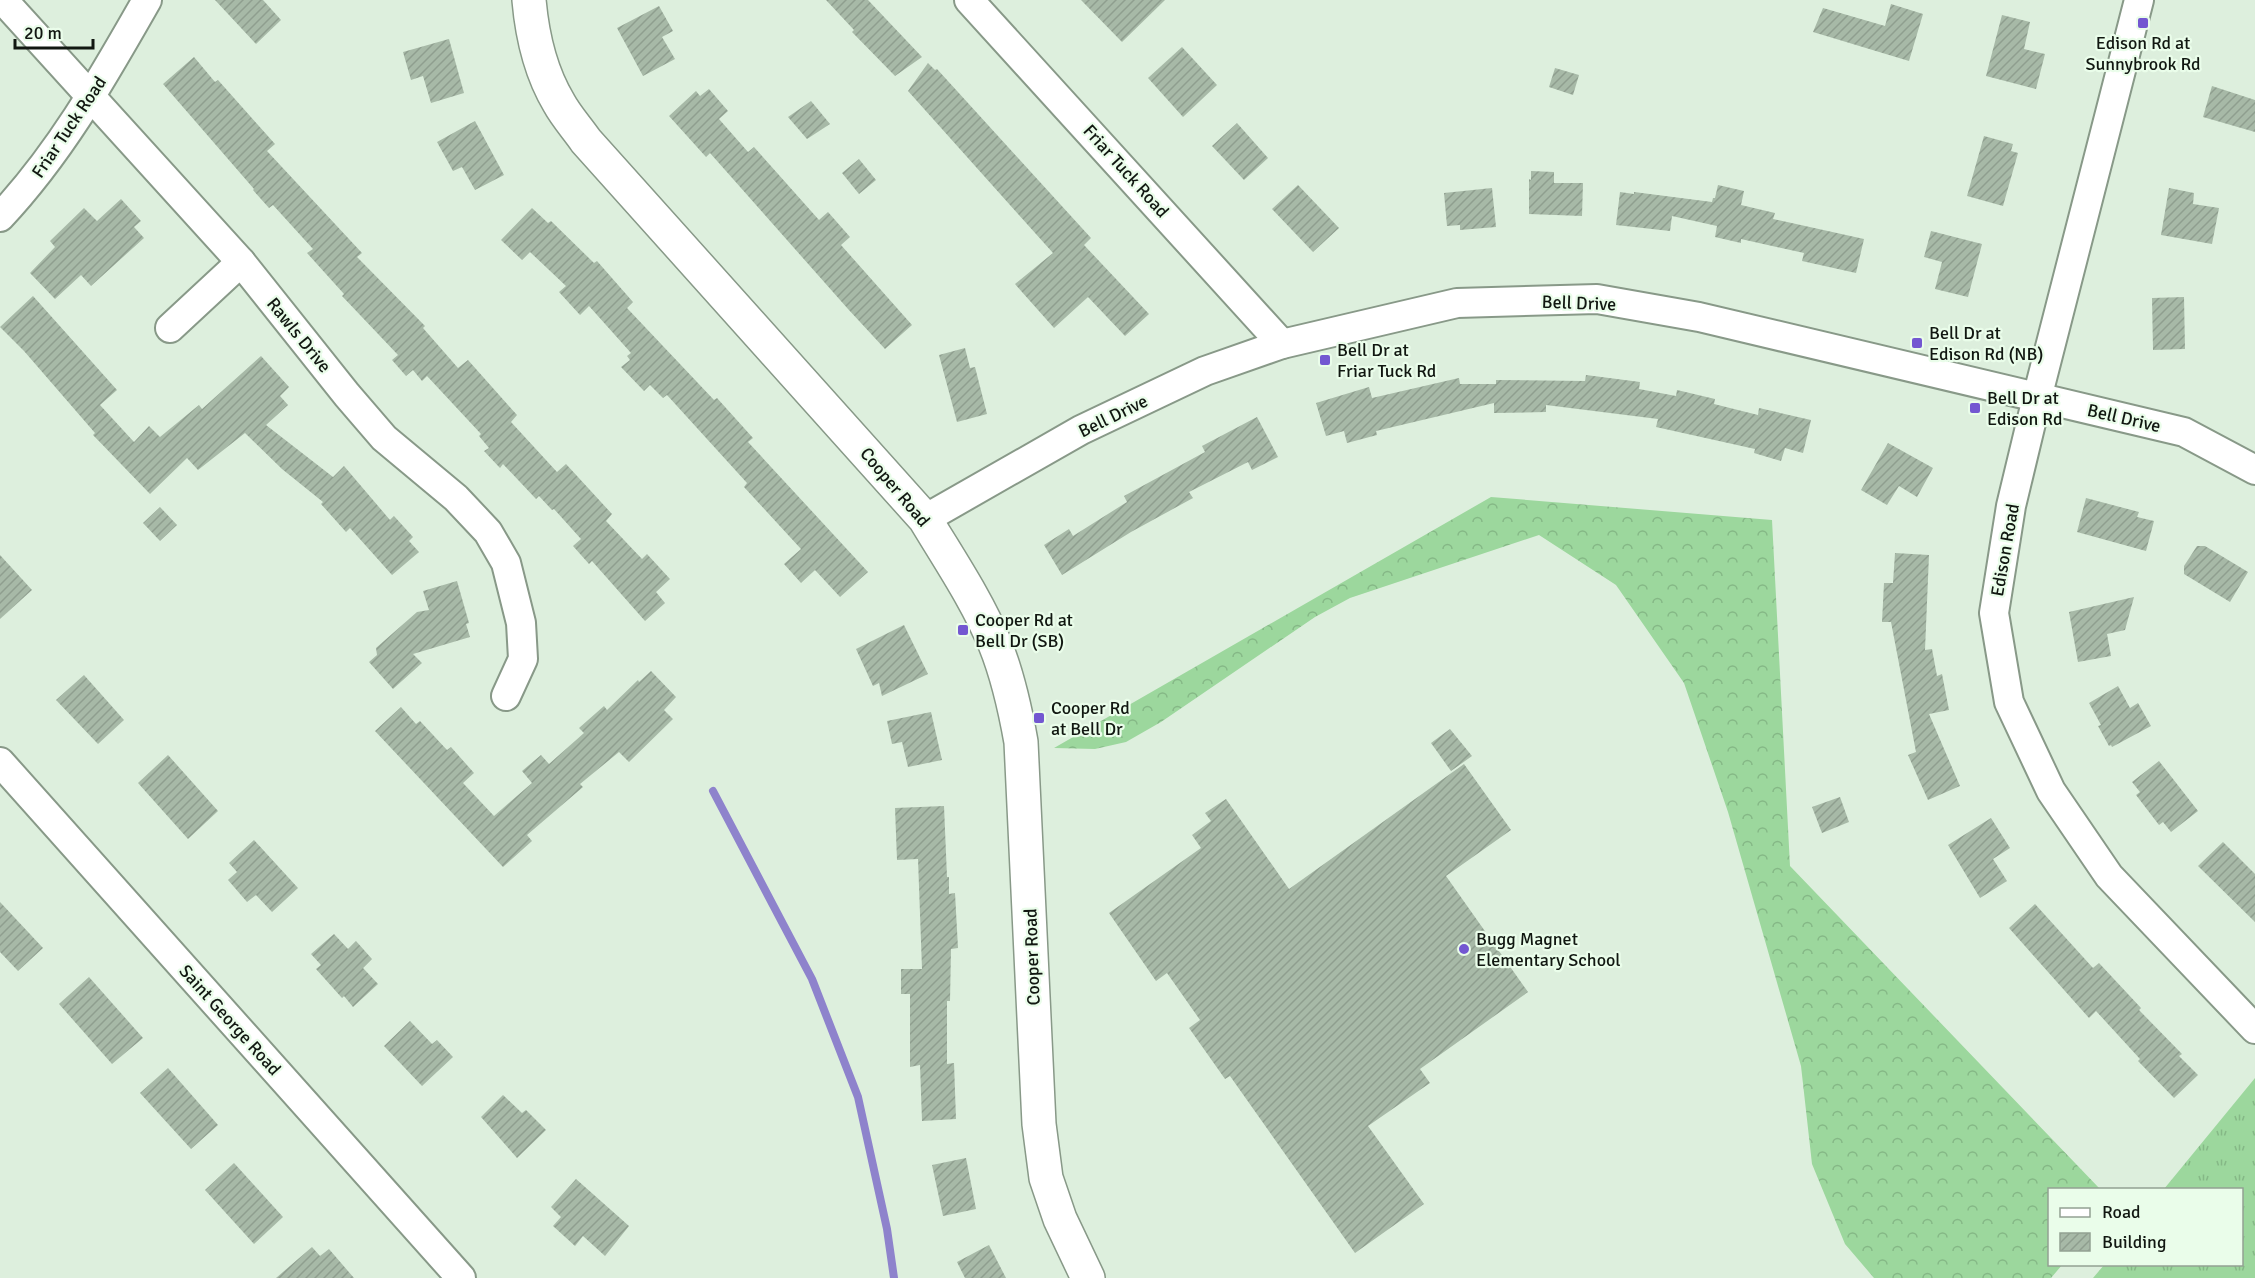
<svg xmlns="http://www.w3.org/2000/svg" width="2255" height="1278" font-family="Signika,sans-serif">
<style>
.grass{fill:url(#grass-tufts)}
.forest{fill:url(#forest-crowns)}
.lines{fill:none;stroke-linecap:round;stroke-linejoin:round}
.stream{stroke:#8e83cc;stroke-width:8}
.building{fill:url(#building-hatch)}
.street-casing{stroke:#898;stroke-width:32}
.secondary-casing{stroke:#898;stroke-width:36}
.street{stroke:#fff;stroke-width:28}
.secondary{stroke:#fff;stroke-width:33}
.poi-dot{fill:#7357d1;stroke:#eafdea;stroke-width:2}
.labels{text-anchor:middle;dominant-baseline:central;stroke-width:4.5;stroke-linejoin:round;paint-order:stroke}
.poi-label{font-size:18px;fill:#111711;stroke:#eafdea;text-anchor:start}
.street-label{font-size:18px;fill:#111711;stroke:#eafdea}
</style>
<defs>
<pattern id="grass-tufts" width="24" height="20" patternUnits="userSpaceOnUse" patternTransform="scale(1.5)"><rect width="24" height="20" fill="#9cd79d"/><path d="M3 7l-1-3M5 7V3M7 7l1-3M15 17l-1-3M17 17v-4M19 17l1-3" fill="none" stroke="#85b886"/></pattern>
<pattern id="forest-crowns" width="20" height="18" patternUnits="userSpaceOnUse" patternTransform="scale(1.5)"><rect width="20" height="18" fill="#9cd79d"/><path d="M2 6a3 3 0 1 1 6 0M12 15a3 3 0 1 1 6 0" fill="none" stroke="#85b886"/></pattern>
<pattern id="building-hatch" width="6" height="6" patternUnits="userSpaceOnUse" patternTransform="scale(1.5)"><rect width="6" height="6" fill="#a7b9a7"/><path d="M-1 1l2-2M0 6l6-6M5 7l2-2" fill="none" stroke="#8f9e8f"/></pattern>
</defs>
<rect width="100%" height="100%" fill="#ddefdd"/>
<!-- grass -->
<path class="grass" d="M2255,1078V1278H2093L2104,1265L2242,1264V1190L2164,1189Z"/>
<!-- forest -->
<path class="forest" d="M1491,497L1772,520L1790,866L2100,1189L2050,1190V1264L2062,1265L2051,1278H1874L1845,1244L1812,1164L1801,1066L1728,812L1684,683L1616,585L1539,535L1350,598L1315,617L1161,722L1126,742L1095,749L1054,748Z"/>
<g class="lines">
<!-- stream -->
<path class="stream" d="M713,791L812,979L858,1097L887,1229L894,1278"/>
</g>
<!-- building -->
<g class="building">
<path d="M215,0H263L281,20L256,44Z"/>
<path d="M826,0H868L922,57L895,76L852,32L854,30Z"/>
<path d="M1081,0H1165L1122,42Z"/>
<path d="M1891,4L1923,14L1909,61L1813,32L1823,8L1885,26Z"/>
<path d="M659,6L673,31L662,37L675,59L643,76L617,28Z"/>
<path d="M2002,15L2030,22L2024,49L2045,54L2036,89L1986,76Z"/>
<path d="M449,39L464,93L431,103L423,76L411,80L403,52Z"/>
<path d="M1182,47L1217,85L1183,117L1148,78Z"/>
<path d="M194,57L215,82L218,80L275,144L267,151L362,253L357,257L425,326L423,328L458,368L468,360L517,415L511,422L557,472L566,464L612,514L606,521L642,559L647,554L670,579L656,592L665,603L645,621L592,561L589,564L573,546L581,539L554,509L552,510L539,496L536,499L503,464L500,468L484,451L489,448L479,436L481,434L427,376L422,381L413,370L406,376L392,360L398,355L342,296L344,294L307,253L313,249L273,205L269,208L253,190L254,189L163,84Z"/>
<path d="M928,63L935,70L937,69L1091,238L1084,245L1149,314L1125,336L1088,297L1054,328L1015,284L1053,253L908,91Z"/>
<path d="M1555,68L1579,75L1573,95L1549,87Z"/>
<path d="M2212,86L2255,100V132L2203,117Z"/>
<path d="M709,89L728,111L719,119L748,152L754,147L819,220L828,212L850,237L841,245L912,325L885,349L848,309L710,153L706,157L669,116L696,91L700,96Z"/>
<path d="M811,101L830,124L807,139L788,117Z"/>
<path d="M475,121L504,175L475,190L462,167L453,171L437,142Z"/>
<path d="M1237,123L1268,158L1244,180L1212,146Z"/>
<path d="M1984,136L2013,144L2011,151L2018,153L2003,206L1967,196Z"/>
<path d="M859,159L876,180L859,194L842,173Z"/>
<path d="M1531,171L1554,172V183H1583L1582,216L1529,214V179L1531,180Z"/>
<path d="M1298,185L1339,228L1313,252L1272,209Z"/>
<path d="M1718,185L1744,191L1741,205L1775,213L1773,219L1864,239L1856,273L1802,261L1804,253L1741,239V243L1715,237L1717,226L1672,216L1670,231L1616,225L1620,192L1634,194V192L1712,202L1713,198H1715Z"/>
<path d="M1492,188L1496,227L1460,230V225L1447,226L1444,193Z"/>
<path d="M2169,188L2194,193L2193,204L2219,208L2212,244L2161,235Z"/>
<path d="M121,199L141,221L134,227L144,238L91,286L81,275L55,299L30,273L55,247L50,241L84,208L97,221Z"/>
<path d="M532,208L548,223L551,221L594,263L597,261L633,302L627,308L714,400L717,398L753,438L748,442L868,572L840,597L815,570L801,583L784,564L801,549L744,487L747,483L667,395L663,398L650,385L644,391L621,367L630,360L627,356L631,353L589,306L580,315L559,292L566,286L530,252L522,260L501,240Z"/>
<path d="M1931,231L1982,244L1968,297L1935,289L1942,262L1924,257Z"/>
<path d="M33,296L117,390L100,405L134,442L149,426L160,437L199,405L202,409L261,356L289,387L280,396L288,405L266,425L333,477L344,466L390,520L394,516L413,537L409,541L419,552L392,575L350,528L346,532L321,504L323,502L282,469L245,433L198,470L187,458L150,494L93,435L95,433L24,351L0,327Z"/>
<path d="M2184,297L2185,349L2153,350L2152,298Z"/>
<path d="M965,348L970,368L975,367L987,414L957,422L939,355Z"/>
<path d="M1586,375L1640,382L1639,389L1676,396L1677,390L1715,399L1714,404L1758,415L1759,408L1811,420L1803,453L1785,448L1781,461L1754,453L1755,449L1656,427L1658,419L1546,405V412L1494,413V403L1376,431L1377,435L1347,443L1344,431L1326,436L1316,403L1369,387L1372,398L1459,378L1460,384H1496V380L1585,381Z"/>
<path d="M1257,417L1278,457L1252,470L1248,462L1189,492L1193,498L1131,532L1062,575L1044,545L1069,529L1073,536L1127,502L1124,496L1205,452L1202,446Z"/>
<path d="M1888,443L1933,468L1917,497L1899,486L1887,505L1861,490Z"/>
<path d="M2086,498L2139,512L2137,517L2154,521L2146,551L2077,532Z"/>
<path d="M160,507L177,525L160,541L143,523Z"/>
<path d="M2197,546H2205L2248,572L2230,602L2184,574V566Z"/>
<path d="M1895,553L1929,555L1925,650L1932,649L1937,676L1942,674L1949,710L1929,714L1960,786L1928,800L1908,755L1916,752L1891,622H1882L1884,583H1893Z"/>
<path d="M0,555L32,590L0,619Z"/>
<path d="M457,581L469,623L466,624L470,637L413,654L422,663L393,689L369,662L377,655L376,648L417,612L429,610L423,591Z"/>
<path d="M2134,597L2125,630L2107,634L2111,656L2078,662L2069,612Z"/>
<path d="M904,625L928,674L882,696L879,683L873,686L856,649Z"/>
<path d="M651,671L676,697L664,710L673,719L629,762L619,752L580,784L583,787L527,835L532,841L503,867L375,731L401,707L416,724L420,721L447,750L451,747L474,773L463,783L494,816L532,783L522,771L541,755L549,764L584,733L579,728L604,706L607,710L638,680L639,682Z"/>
<path d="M84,675L124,720L98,744L56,700Z"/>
<path d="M2118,686L2130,708L2138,703L2151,726L2112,747L2111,745L2109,746L2098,726L2101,725L2089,703Z"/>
<path d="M931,712L942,760L908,767L902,742L892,744L887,721Z"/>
<path d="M1450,729L1472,756L1451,771L1431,743Z"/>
<path d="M168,755L218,811L188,839L138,783Z"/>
<path d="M2159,761L2198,811L2171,832L2163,822L2159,825L2136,795L2140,792L2132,782Z"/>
<path d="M1464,764L1511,830L1446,876L1528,992L1420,1069L1430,1083L1368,1126L1424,1204L1355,1253L1230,1076L1225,1079L1189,1028L1200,1020L1167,973L1156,981L1109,913L1201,848L1192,835L1211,821L1205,813L1226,799L1289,889Z"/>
<path d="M1840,797L1849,822L1822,833L1812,807Z"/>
<path d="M944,806L947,877H949V894L955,893L958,948L951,949L950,1001H947V1064L954,1063L956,1119L922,1121L920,1065L910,1067V994H901V969H922L918,859L897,860L895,808Z"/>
<path d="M1991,818L2010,848L1993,859L2007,881L1980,898L1948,845Z"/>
<path d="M254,840L298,888L272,912L256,895L247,902L228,880L237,872L229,863Z"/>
<path d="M2223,842L2255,874V922L2198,866Z"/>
<path d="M0,902L43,948L18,971L0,952Z"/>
<path d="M2035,904L2093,968L2099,963L2141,1008L2139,1010L2182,1054L2179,1056L2198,1075L2174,1098L2138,1061L2140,1059L2096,1011L2089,1018L2009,928Z"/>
<path d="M334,934L348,949L356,941L372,959L363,968L378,984L353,1007L344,996L342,998L316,969L321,965L311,954Z"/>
<path d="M89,977L143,1038L112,1064L59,1004Z"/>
<path d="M410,1021L432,1044L437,1040L453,1057L422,1086L384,1046Z"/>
<path d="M168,1068L218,1125L191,1149L140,1093Z"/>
<path d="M503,1095L522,1113L526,1110L546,1130L517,1158L481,1117Z"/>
<path d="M966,1158L976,1209L943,1216L932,1165Z"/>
<path d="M234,1163L283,1217L254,1244L205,1190Z"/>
<path d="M576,1179L629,1226L605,1256L583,1236L575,1246L553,1226L561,1217L551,1207Z"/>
<path d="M989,1245L1006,1278H965L957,1262Z"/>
<path d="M312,1247L320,1256L329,1249L354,1278H276Z"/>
</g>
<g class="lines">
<defs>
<g id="street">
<path d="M3,0L241,262L347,395L384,438L456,498L488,532L506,563L521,623L523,659L506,696"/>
<path d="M969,0L1282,344"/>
<path d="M2139,0L2037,398L2011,506L1994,613L2009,702L2051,791L2109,876L2255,1029"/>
<path d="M0,217C61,152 103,77 147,0"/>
<path d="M170,328L241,262"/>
<path d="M925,519L1081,430L1205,371L1282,344L1457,303L1597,299L1699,317L2184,432L2255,470"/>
<path d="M0,762L461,1278"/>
</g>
<path id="secondary" d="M529,0C532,34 541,73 559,103C566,116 577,128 586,141L925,519C949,559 977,600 995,644C1008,676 1015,708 1021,742L1039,1124L1046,1178L1060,1219L1088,1278"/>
</defs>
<!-- street casing -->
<use href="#street" class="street-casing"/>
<!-- secondary casing -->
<use href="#secondary" class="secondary-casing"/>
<!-- street -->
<use href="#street" class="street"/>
<!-- secondary -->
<use href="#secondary" class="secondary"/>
</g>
<!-- markers -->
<g class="poi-dot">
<rect x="2137" y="17" width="12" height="12" rx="3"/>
<rect x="1911" y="337" width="12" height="12" rx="3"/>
<rect x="1319" y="354" width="12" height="12" rx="3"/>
<rect x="1969" y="402" width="12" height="12" rx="3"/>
<rect x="957" y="624" width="12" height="12" rx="3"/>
<rect x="1033" y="712" width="12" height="12" rx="3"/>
<circle cx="1464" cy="949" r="6"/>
</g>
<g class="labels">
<!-- poi labels -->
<g class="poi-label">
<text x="2143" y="43" text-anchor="middle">Edison Rd at<tspan x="2143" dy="21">Sunnybrook Rd</tspan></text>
<text x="1929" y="333">Bell Dr at<tspan x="1929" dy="21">Edison Rd (NB)</tspan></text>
<text x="1337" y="350">Bell Dr at<tspan x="1337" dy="21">Friar Tuck Rd</tspan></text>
<text x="1987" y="398">Bell Dr at<tspan x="1987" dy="21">Edison Rd</tspan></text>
<text x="975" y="620">Cooper Rd at<tspan x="975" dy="21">Bell Dr (SB)</tspan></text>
<text x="1051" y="708">Cooper Rd<tspan x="1051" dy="21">at Bell Dr</tspan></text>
<text x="1476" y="939">Bugg Magnet<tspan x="1476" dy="21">Elementary School</tspan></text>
</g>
<!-- street labels -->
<g class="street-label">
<text transform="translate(69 127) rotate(-56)">Friar Tuck Road</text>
<text transform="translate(1126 171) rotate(48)">Friar Tuck Road</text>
<text transform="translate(1579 303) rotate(2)">Bell Drive</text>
<text transform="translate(299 335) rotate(51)">Rawls Drive</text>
<text transform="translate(1113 416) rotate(-26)">Bell Drive</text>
<text transform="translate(2124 418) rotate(13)">Bell Drive</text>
<text transform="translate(895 487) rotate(50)">Cooper Road</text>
<text transform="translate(2005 550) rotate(-80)">Edison Road</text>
<text transform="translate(1032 957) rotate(-92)">Cooper Road</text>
<text transform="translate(230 1020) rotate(48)">Saint George Road</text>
</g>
</g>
<!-- legend -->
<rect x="2048" y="1188" width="195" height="78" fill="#eafdea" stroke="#93a193" stroke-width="1.5"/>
<rect x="2060" y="1208" width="30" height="9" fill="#ffffff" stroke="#93a193" stroke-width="1.5"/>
<text x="2102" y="1218" font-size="18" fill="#111711">Road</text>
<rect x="2060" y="1233" width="30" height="18" fill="url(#building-hatch)" stroke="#93a193" stroke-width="1.5"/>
<text x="2102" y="1248" font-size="18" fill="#111711">Building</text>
<!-- scale -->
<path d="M15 39v9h78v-9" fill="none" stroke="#111711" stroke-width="3"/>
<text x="24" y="39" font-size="18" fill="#111711" stroke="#eafdea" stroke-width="4.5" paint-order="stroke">20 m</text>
</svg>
